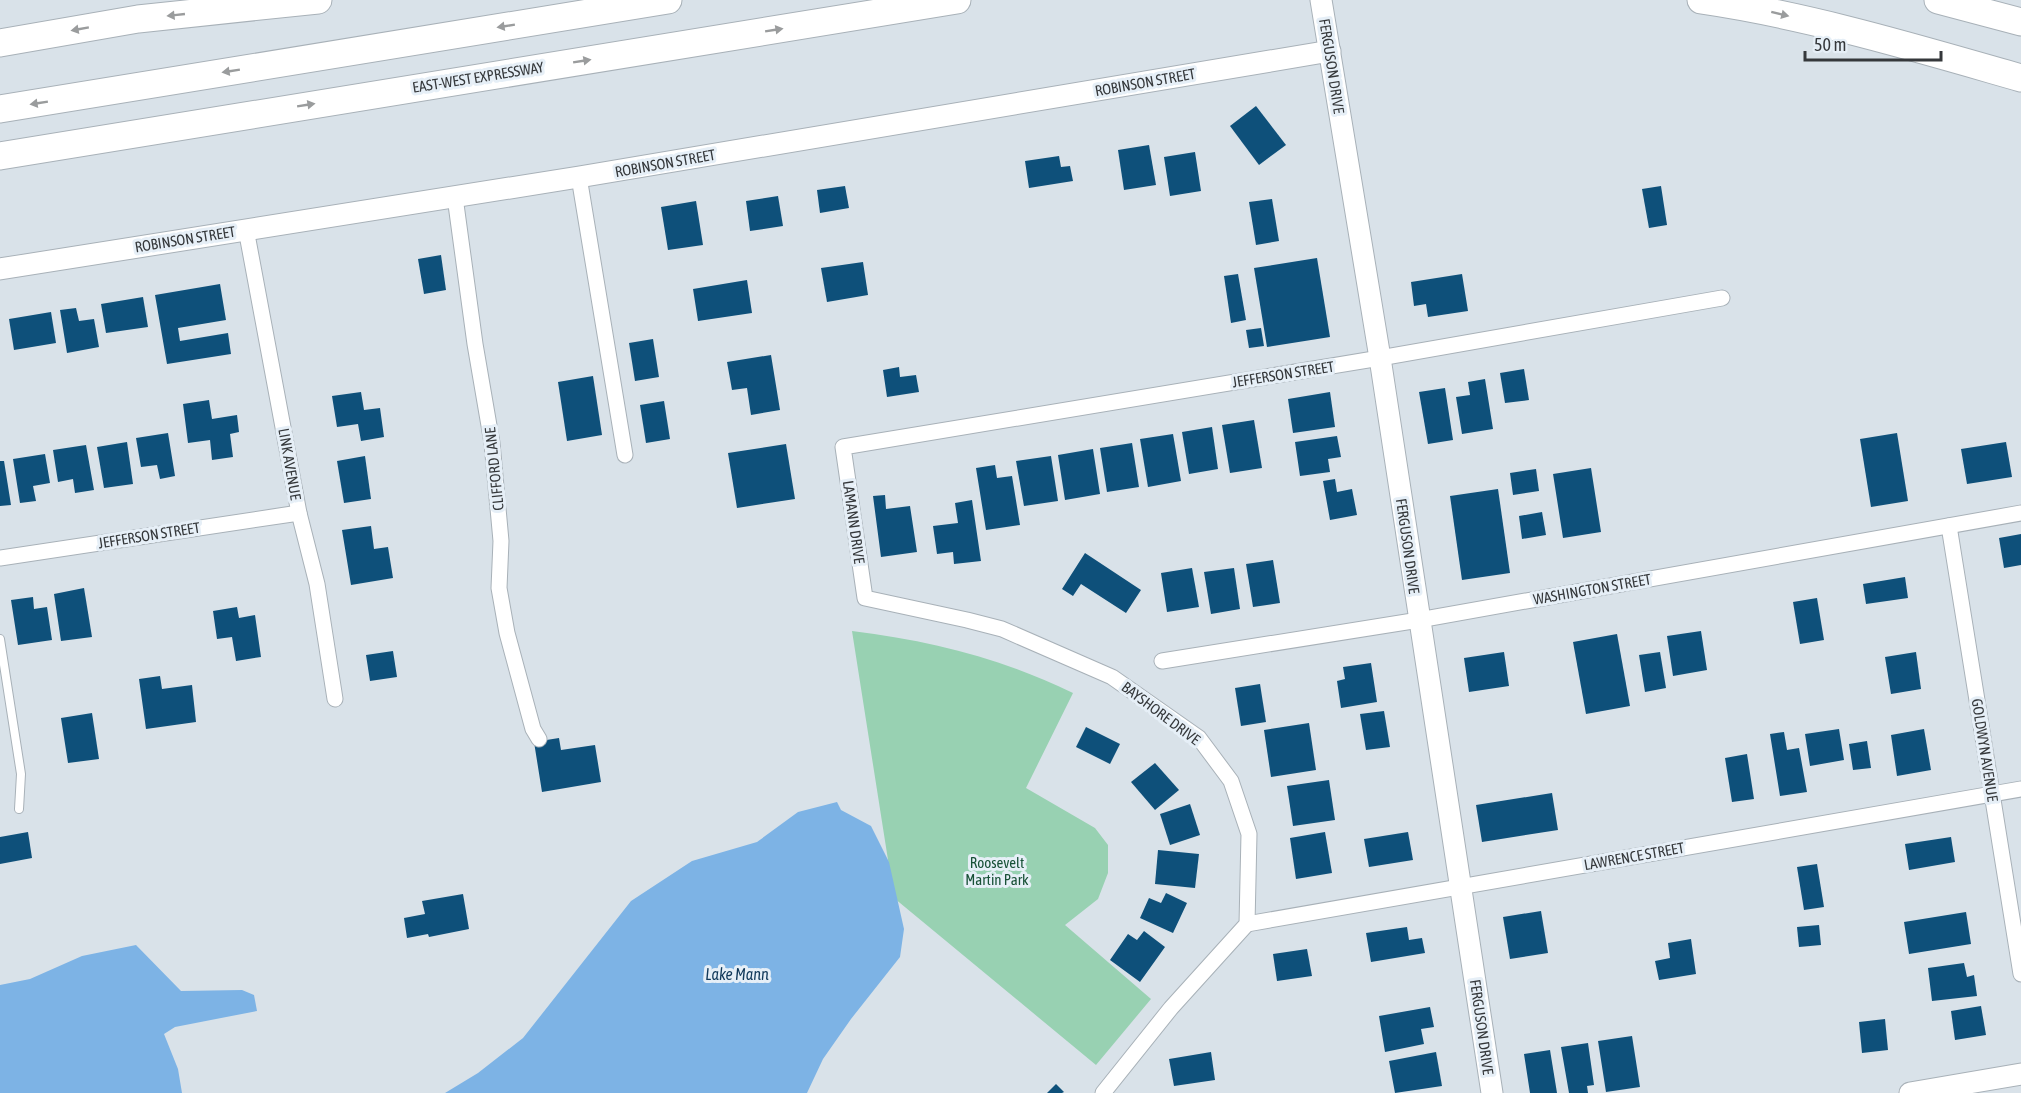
<svg xmlns="http://www.w3.org/2000/svg" width="2021" height="1093" font-family="'Asap Condensed',sans-serif">
<style>
.green{fill:#98d1b2}
.water{fill:#7db3e5}
.building{fill:#0e507a}
.lines{fill:none;stroke-linecap:round;stroke-linejoin:round}
.lane-casing{stroke:#a8b1b8;stroke-width:10}
.street-casing{stroke:#a8b1b8;stroke-width:17}
.secondary-casing{stroke:#a8b1b8;stroke-width:23}
.highway-casing{stroke:#a8b1b8;stroke-width:29}
.lane{stroke:#fff;stroke-width:8}
.street{stroke:#fff;stroke-width:15}
.secondary{stroke:#fff;stroke-width:21}
.highway{stroke:#fff;stroke-width:27}
.oneway{fill:#9a9c9d}
.labels{text-anchor:middle;dominant-baseline:central;stroke-width:6;stroke-linejoin:round;paint-order:stroke}
.street-label{font-size:15px;fill:#35383b;stroke:#e6eff7}
.park-label{font-size:15px;fill:#185137;stroke:#e6eff7}
.water-label{font-size:16px;font-style:italic;fill:#11395a;stroke:#e6eff7}
</style>
<rect width="100%" height="100%" fill="#d9e2e9"/>
<!-- green -->
<path class="green" d="M852,631C933,641 1000,658 1073,693L1026,788L1095,828L1108,845V873L1098,899L1065,925L1151,999L1096,1065L894,898Z"/>
<!-- water -->
<g class="water">
<path d="M837,802L841,810L871,826L889,862L904,929L900,957L851,1019L823,1059L807,1093H445L478,1073L523,1038L631,901L692,861L757,842L798,812Z"/>
<path d="M136,945L181,991L242,990L254,995L257,1011L175,1027L164,1034L178,1069L182,1093H0V985L30,979L82,956Z"/>
</g>
<!-- building -->
<g class="building">
<path d="M1256,106L1286,145L1259,165L1230,126Z"/>
<path d="M1149,145L1156,185L1124,190L1118,150Z"/>
<path d="M1195,152L1201,191L1170,196L1164,157Z"/>
<path d="M1059,156L1061,167L1070,166L1073,181L1029,188L1025,161Z"/>
<path d="M845,186L849,208L820,213L817,190Z"/>
<path d="M1661,186L1667,225L1649,228L1642,189Z"/>
<path d="M778,196L783,226L750,231L746,201Z"/>
<path d="M1272,199L1279,241L1256,245L1249,202Z"/>
<path d="M696,201L703,245L668,250L661,207Z"/>
<path d="M441,255L446,290L424,294L418,259Z"/>
<path d="M1317,258L1330,337L1267,347L1254,268Z"/>
<path d="M863,262L868,295L827,302L821,268Z"/>
<path d="M1238,274L1246,320L1231,323L1224,276Z"/>
<path d="M1462,274L1468,311L1428,317L1426,304L1414,306L1411,282Z"/>
<path d="M747,280L752,313L698,321L693,289Z"/>
<path d="M220,284L226,320L178,328L180,341L228,333L231,354L167,364L155,295Z"/>
<path d="M143,297L148,327L106,333L101,304Z"/>
<path d="M76,308L79,321L94,319L99,347L67,353L60,310Z"/>
<path d="M51,312L56,343L14,350L9,319Z"/>
<path d="M1261,328L1264,346L1249,348L1246,330Z"/>
<path d="M653,339L659,377L635,381L629,343Z"/>
<path d="M771,355L780,410L751,415L747,388L732,390L727,362Z"/>
<path d="M899,367L900,377L916,375L919,392L887,397L883,370Z"/>
<path d="M1524,369L1529,400L1505,403L1500,373Z"/>
<path d="M593,376L602,435L567,441L558,382Z"/>
<path d="M1485,379L1493,429L1462,434L1456,397L1470,395L1468,382Z"/>
<path d="M1445,388L1453,440L1428,444L1419,392Z"/>
<path d="M361,392L364,410L380,408L384,437L361,441L358,424L337,427L332,396Z"/>
<path d="M1330,392L1335,427L1293,433L1288,399Z"/>
<path d="M209,400L212,419L237,415L239,432L230,434L233,457L212,460L210,440L188,443L183,404Z"/>
<path d="M664,401L670,439L646,443L640,405Z"/>
<path d="M1254,420L1262,468L1230,473L1222,425Z"/>
<path d="M1212,427L1218,469L1189,474L1182,432Z"/>
<path d="M168,433L175,476L160,479L157,465L141,467L136,438Z"/>
<path d="M1897,433L1908,501L1871,507L1860,439Z"/>
<path d="M1173,434L1181,481L1148,487L1140,439Z"/>
<path d="M1337,436L1341,457L1328,459L1330,472L1300,476L1295,442Z"/>
<path d="M127,442L133,484L104,488L97,447Z"/>
<path d="M2006,442L2012,477L1967,484L1961,449Z"/>
<path d="M1132,443L1139,487L1107,492L1100,448Z"/>
<path d="M786,444L795,499L737,508L728,453Z"/>
<path d="M86,445L94,490L75,493L73,479L58,482L53,450Z"/>
<path d="M1093,449L1100,494L1065,500L1058,455Z"/>
<path d="M45,454L50,483L33,486L36,501L20,503L13,459Z"/>
<path d="M365,456L371,499L344,503L337,461Z"/>
<path d="M1051,456L1058,501L1024,506L1016,461Z"/>
<path d="M0,461H4L11,505L0,506Z"/>
<path d="M995,465L997,478L1012,476L1020,525L986,530L976,468Z"/>
<path d="M1591,468L1601,532L1563,538L1553,474Z"/>
<path d="M1536,469L1539,491L1513,495L1510,473Z"/>
<path d="M1335,479L1337,492L1352,489L1357,515L1330,520L1323,481Z"/>
<path d="M1498,489L1510,573L1462,580L1450,496Z"/>
<path d="M885,495L886,509L910,506L917,552L881,557L873,496Z"/>
<path d="M972,500L981,561L954,564L953,552L937,554L933,526L958,523L955,503Z"/>
<path d="M1542,512L1546,535L1522,539L1519,516Z"/>
<path d="M371,526L374,549L388,547L393,578L351,585L342,530Z"/>
<path d="M2021,534V565L2004,568L1999,538Z"/>
<path d="M1085,553L1141,590L1126,613L1081,584L1073,596L1062,589Z"/>
<path d="M1273,560L1280,603L1253,607L1246,564Z"/>
<path d="M1192,568L1199,607L1167,612L1161,573Z"/>
<path d="M1234,568L1240,609L1211,614L1204,572Z"/>
<path d="M1905,577L1908,598L1866,604L1863,584Z"/>
<path d="M84,588L92,637L61,641L54,594Z"/>
<path d="M33,597L34,609L47,607L52,640L18,645L11,600Z"/>
<path d="M1817,598L1824,640L1800,644L1793,602Z"/>
<path d="M237,607L239,618L255,615L261,657L236,661L232,637L217,639L213,611Z"/>
<path d="M1701,631L1707,670L1673,676L1667,636Z"/>
<path d="M1617,634L1630,706L1586,714L1573,642Z"/>
<path d="M393,651L397,677L370,681L366,655Z"/>
<path d="M1504,652L1509,686L1469,692L1464,658Z"/>
<path d="M1660,652L1666,688L1645,692L1639,655Z"/>
<path d="M1916,652L1921,689L1891,694L1885,657Z"/>
<path d="M1371,663L1377,702L1341,708L1337,681L1345,679L1343,667Z"/>
<path d="M160,676L162,689L192,685L196,722L146,729L139,679Z"/>
<path d="M1260,684L1266,722L1241,726L1235,688Z"/>
<path d="M1384,711L1390,747L1366,750L1360,714Z"/>
<path d="M92,713L99,759L68,763L61,718Z"/>
<path d="M1309,723L1316,770L1271,777L1264,730Z"/>
<path d="M1086,727L1120,744L1110,764L1076,747Z"/>
<path d="M1839,729L1844,760L1810,766L1805,734Z"/>
<path d="M1924,729L1931,770L1897,776L1891,735Z"/>
<path d="M1784,732L1787,750L1799,748L1807,792L1780,796L1770,734Z"/>
<path d="M559,738L561,750L595,745L601,782L542,792L534,742Z"/>
<path d="M1867,741L1871,768L1853,770L1849,744Z"/>
<path d="M1747,754L1754,799L1732,802L1725,758Z"/>
<path d="M1155,763L1179,790L1155,810L1131,782Z"/>
<path d="M1329,780L1335,820L1293,826L1287,786Z"/>
<path d="M1552,793L1558,830L1482,842L1476,805Z"/>
<path d="M1190,804L1200,835L1170,845L1160,814Z"/>
<path d="M28,832L32,858L0,864V837Z"/>
<path d="M1325,832L1332,873L1296,879L1290,838Z"/>
<path d="M1408,832L1413,860L1369,867L1364,839Z"/>
<path d="M1951,837L1955,862L1909,870L1905,844Z"/>
<path d="M1158,850L1199,854L1195,888L1155,884Z"/>
<path d="M1817,864L1824,907L1804,910L1797,867Z"/>
<path d="M1166,893L1187,903L1173,933L1140,918L1149,898L1161,903Z"/>
<path d="M463,894L469,929L429,937L428,934L407,938L404,918L425,914L422,901Z"/>
<path d="M1541,911L1548,953L1510,959L1503,917Z"/>
<path d="M1966,912L1971,944L1909,954L1904,922Z"/>
<path d="M1819,925L1821,945L1799,947L1797,927Z"/>
<path d="M1407,927L1409,940L1422,938L1425,953L1371,962L1366,933Z"/>
<path d="M1144,931L1165,947L1140,982L1110,960L1128,934L1137,940Z"/>
<path d="M1691,939L1696,974L1659,980L1655,961L1670,958L1668,943Z"/>
<path d="M1307,949L1312,976L1277,981L1273,954Z"/>
<path d="M1964,963L1967,977L1974,975L1977,996L1932,1001L1928,968Z"/>
<path d="M1981,1006L1986,1035L1955,1040L1951,1011Z"/>
<path d="M1430,1007L1434,1027L1421,1029L1424,1044L1385,1052L1379,1016Z"/>
<path d="M1885,1019L1888,1050L1862,1053L1859,1022Z"/>
<path d="M1632,1036L1640,1087L1606,1092L1598,1041Z"/>
<path d="M1588,1043L1594,1085L1587,1086L1588,1093H1569L1561,1047Z"/>
<path d="M1550,1050L1557,1093H1530L1524,1054Z"/>
<path d="M1211,1052L1215,1080L1174,1086L1169,1059Z"/>
<path d="M1436,1052L1442,1086L1395,1093L1389,1061Z"/>
<path d="M1056,1084L1064,1092L1062,1093H1047Z"/>
</g>
<g class="lines">
<defs>
<path id="lane" d="M0,639L21,774L19,809"/>
<g id="street">
<path d="M579,177L625,455"/>
<path d="M455,197L475,344L492,443L501,541L499,588L507,633L533,729L539,739"/>
<path d="M246,229L299,513L317,584L335,699"/>
<path d="M1949,526L2021,974"/>
<path d="M0,558L299,513"/>
<path d="M1162,661L1419,620L2021,513"/>
<path d="M1247,924L2021,789"/>
<path d="M1103,1093L1171,1008L1247,924L1249,834L1231,781L1199,738L1112,677L1002,629L967,620L865,598L843,447L1380,358L1722,298"/>
</g>
<g id="secondary">
<path d="M1321,0L1380,358L1492,1093"/>
<path d="M0,269L579,177L1330,51"/>
<path d="M1910,1093L2021,1074"/>
</g>
<g id="highway">
<path d="M1701,0C1810,16 1916,48 2021,78"/>
<path d="M1938,0L2021,22"/>
<path d="M0,43L138,19L318,0"/>
<path d="M0,109L668,0"/>
<path d="M0,156L957,0"/>
</g>
</defs>
<!-- lane casing -->
<use href="#lane" class="lane-casing"/>
<!-- street casing -->
<use href="#street" class="street-casing"/>
<!-- secondary casing -->
<use href="#secondary" class="secondary-casing"/>
<!-- highway casing -->
<use href="#highway" class="highway-casing"/>
<!-- lane -->
<use href="#lane" class="lane"/>
<!-- street -->
<use href="#street" class="street"/>
<!-- secondary -->
<use href="#secondary" class="secondary"/>
<!-- highway -->
<use href="#highway" class="highway"/>
</g>
<!-- one-way arrows -->
<defs><path id="oneway-solid" d="M-6-.8H1V-3.2L6.5 0L1 3.2V.8H-6Z" transform="scale(1.5)"/></defs>
<g class="oneway">
<use href="#oneway-solid" transform="translate(1780 14) rotate(14)"/>
<use href="#oneway-solid" transform="translate(176 15) rotate(174)"/>
<use href="#oneway-solid" transform="translate(506 26) rotate(171)"/>
<use href="#oneway-solid" transform="translate(80 29) rotate(170)"/>
<use href="#oneway-solid" transform="translate(774 30) rotate(-9)"/>
<use href="#oneway-solid" transform="translate(582 61) rotate(-9)"/>
<use href="#oneway-solid" transform="translate(231 71) rotate(171)"/>
<use href="#oneway-solid" transform="translate(39 103) rotate(171)"/>
<use href="#oneway-solid" transform="translate(306 105) rotate(-9)"/>
</g>
<g class="labels">
<!-- street labels -->
<g class="street-label">
<text transform="translate(1332 66) rotate(81)">FERGUSON DRIVE</text>
<text transform="translate(478 77) rotate(-9)">EAST-WEST EXPRESSWAY</text>
<text transform="translate(1145 82) rotate(-10)">ROBINSON STREET</text>
<text transform="translate(665 163) rotate(-10)">ROBINSON STREET</text>
<text transform="translate(185 239) rotate(-9)">ROBINSON STREET</text>
<text transform="translate(1283 374) rotate(-9)">JEFFERSON STREET</text>
<text transform="translate(290 464) rotate(80)">LINK AVENUE</text>
<text transform="translate(494 469) rotate(-96)">CLIFFORD LANE</text>
<text transform="translate(854 522) rotate(82)">LAMANN DRIVE</text>
<text transform="translate(149 535) rotate(-9)">JEFFERSON STREET</text>
<text transform="translate(1408 546) rotate(82)">FERGUSON DRIVE</text>
<text transform="translate(1592 589) rotate(-10)">WASHINGTON STREET</text>
<text transform="translate(1161 713) rotate(37)">BAYSHORE DRIVE</text>
<text transform="translate(1985 750) rotate(81)">GOLDWYN AVENUE</text>
<text transform="translate(1634 856) rotate(-10)">LAWRENCE STREET</text>
<text transform="translate(1482 1027) rotate(82)">FERGUSON DRIVE</text>
</g>
<!-- park labels -->
<g class="park-label">
<text x="997" y="862">Roosevelt<tspan x="997" dy="17">Martin Park</tspan></text>
</g>
<!-- water labels -->
<g class="water-label">
<text x="737" y="974">Lake Mann</text>
</g>
</g>
<!-- scale -->
<path d="M1805 51v9h136v-9" fill="none" stroke="#35383b" stroke-width="3"/>
<text x="1814" y="51" font-size="18" fill="#35383b" stroke="#e6eff7" stroke-width="4.5" paint-order="stroke">50 m</text>
</svg>
